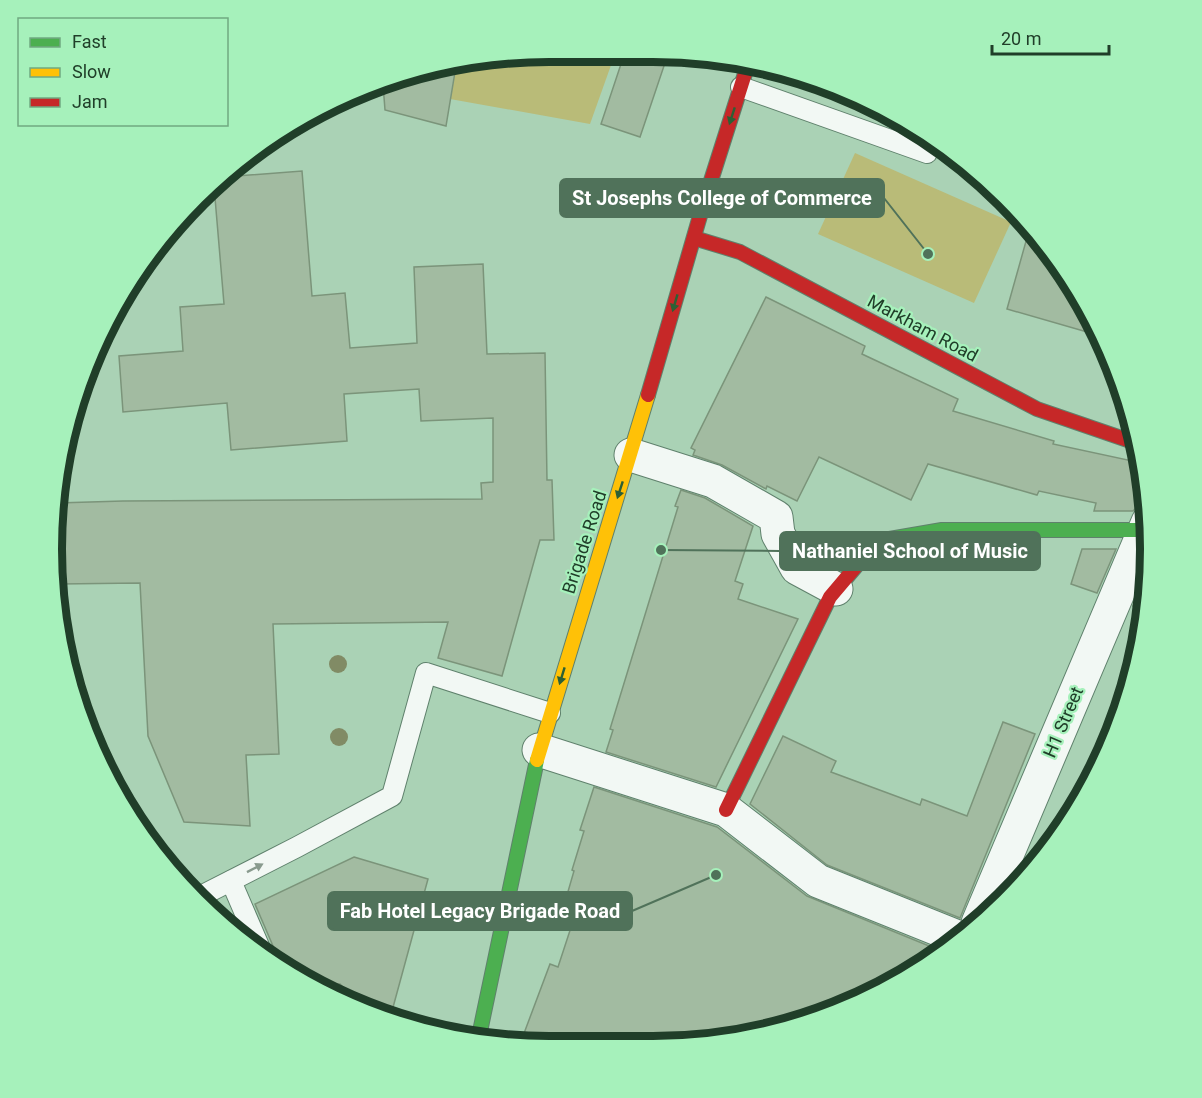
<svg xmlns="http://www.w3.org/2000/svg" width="1202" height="1098" font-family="Roboto,sans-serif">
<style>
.green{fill:#b9bb78}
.building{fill:#a2bba1;stroke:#7b947a;stroke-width:1.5}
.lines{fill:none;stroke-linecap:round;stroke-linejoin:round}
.lane-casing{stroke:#5f816c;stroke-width:22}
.street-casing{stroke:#5f816c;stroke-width:35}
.fast-casing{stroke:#5f816c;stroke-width:16}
.slow-casing{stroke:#5f816c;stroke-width:16}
.jam-casing{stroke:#5f816c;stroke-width:16}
.lane{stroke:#f2f8f4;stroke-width:20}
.street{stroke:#f2f8f4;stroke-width:33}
.fast{stroke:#4caf50;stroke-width:14}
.slow{stroke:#ffc107;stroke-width:14}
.jam{stroke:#c62828;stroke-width:14}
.tree{fill:#818b65}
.oneway{fill:#2d6035}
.oneway2{fill:#899b8e}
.labels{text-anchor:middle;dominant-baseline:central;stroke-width:4.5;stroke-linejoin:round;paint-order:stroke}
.street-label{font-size:18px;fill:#203e29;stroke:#a6f1bb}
.rim{fill:none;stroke:#203e29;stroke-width:8}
.leader{fill:none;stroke:#50725a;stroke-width:2}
.callout-dot{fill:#50725a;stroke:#a6f1bb;stroke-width:2}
.callout{fill:#50725a;stroke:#50725a;stroke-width:2}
.callout-label{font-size:20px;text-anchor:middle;font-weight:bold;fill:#fff}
</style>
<rect width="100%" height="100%" fill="#aad2b5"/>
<!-- green -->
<g class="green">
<path d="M549,51L615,54L590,124L450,99L457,60Z"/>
<path d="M855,153L1011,222L974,303L818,234Z"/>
</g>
<!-- building -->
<g class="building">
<path d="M624,55L667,57L640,137L601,124Z"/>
<path d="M457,60L446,126L385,110L383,84Z"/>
<path d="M302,171L312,296L345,293L350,348L417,343L414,267L483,264L487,354L545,353L547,480H552L554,540H540L502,676L438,658L448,622L273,624L279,754L246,755L250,826L184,822L148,736L140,583L59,584L53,567L51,549L57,503L123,501L482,499L481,483L493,482V418L421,421L419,389L344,394L347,441L231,450L227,403L123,412L119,356L183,351L180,307L224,304L214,186L223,177Z"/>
<path d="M1030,227L1067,272L1101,336L1007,309Z"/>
<path d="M766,297L865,346L862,354L958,399L953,411L1054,441L1053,444L1142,463L1147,503L1137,507L1133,511H1094L1096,503L1039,491L1037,495L928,464L911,500L819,457L797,501L767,486L766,489L722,465L693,455L695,450L691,448Z"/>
<path d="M681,490L705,498L753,526L735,581L743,584L738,599L798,619L716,787L606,752L613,730L610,729L678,507L675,506Z"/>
<path d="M1082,549H1116L1097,593L1071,584Z"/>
<path d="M1149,567L1145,610L1133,606Z"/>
<path d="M1003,722L1035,734L960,918L827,865L750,804L783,736L836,761L831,772L920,805L922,799L967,816Z"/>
<path d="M594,787L717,827L807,896L939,950L937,957L930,963L844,1009L750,1037L653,1047L520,1044L550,964L558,967L580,900L567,895L574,871L572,870L584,831L580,830Z"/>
<path d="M354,857L428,879L392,1011L346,998V990L340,984H330L324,991L300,980L282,967L255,904Z"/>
</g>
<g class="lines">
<defs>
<g id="lane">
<path d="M741,87L927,153"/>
<path d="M231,881L262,953"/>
<path d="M197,898L297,847L392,796L426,673L550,713"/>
<path d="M335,996V995"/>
</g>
<g id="street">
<path d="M631,455L713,481L776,517L778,534L797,568L836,589"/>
<path d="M539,750L726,810L818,881L960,938"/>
<path d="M978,923L1148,522"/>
</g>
<g id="fast">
<path d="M863,558L878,541L942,530H1145"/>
<path d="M478,1041L537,760"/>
</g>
<path id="slow" d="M537,760L648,395"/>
<g id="jam">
<path d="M694,238L740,252L1037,409L1139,444"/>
<path d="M648,395L702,209L749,61"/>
<path d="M726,810L830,597L863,558"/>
</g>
</defs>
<!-- lane casing -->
<use href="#lane" class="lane-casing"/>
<!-- street casing -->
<use href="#street" class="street-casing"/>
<!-- fast casing -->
<use href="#fast" class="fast-casing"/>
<!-- slow casing -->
<use href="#slow" class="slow-casing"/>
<!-- jam casing -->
<use href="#jam" class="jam-casing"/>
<!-- lane -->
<use href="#lane" class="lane"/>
<!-- street -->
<use href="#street" class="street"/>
<!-- fast -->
<use href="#fast" class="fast"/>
<!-- slow -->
<use href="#slow" class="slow"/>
<!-- jam -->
<use href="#jam" class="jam"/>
</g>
<!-- trees -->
<g class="tree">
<circle cx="338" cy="664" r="9"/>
<circle cx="339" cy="737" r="9"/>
</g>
<!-- one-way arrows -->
<defs><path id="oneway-solid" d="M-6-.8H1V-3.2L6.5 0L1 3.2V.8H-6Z" transform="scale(1.5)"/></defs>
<g class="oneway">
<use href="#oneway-solid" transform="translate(732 116) rotate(108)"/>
<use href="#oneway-solid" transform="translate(675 303) rotate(106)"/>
<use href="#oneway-solid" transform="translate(620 490) rotate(108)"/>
<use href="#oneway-solid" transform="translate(562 676) rotate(107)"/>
</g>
<use class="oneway2" href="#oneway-solid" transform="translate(255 868) rotate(-27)"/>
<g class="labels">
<!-- street labels -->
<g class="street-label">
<text transform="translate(923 328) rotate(28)">Markham Road</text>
<text transform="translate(584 542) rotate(-72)">Brigade Road</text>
<text transform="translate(1063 722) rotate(-67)">H1 Street</text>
</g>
</g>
<!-- crop -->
<path d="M0 0H1202V1098H0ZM549 62H653A487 487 0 0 1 1140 549V549A487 487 0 0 1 653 1036H549A487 487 0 0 1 62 549V549A487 487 0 0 1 549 62Z" fill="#a6f1bb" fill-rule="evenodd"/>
<path class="rim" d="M549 62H653A487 487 0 0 1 1140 549V549A487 487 0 0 1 653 1036H549A487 487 0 0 1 62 549V549A487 487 0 0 1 549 62Z"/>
<!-- callouts -->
<path class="leader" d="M928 254L884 198M661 550L780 551M716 875L632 911"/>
<g class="callout-dot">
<circle cx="928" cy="254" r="6"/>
<circle cx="661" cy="550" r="6"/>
<circle cx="716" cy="875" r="6"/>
</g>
<g class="callout">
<rect x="560" y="179" width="324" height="38" rx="6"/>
<rect x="780" y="532" width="260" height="38" rx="6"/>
<rect x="328" y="892" width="304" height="38" rx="6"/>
</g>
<g class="callout-label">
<text x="722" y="205">St Josephs College of Commerce</text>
<text x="910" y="558">Nathaniel School of Music</text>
<text x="480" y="918">Fab Hotel Legacy Brigade Road</text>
</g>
<!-- legend -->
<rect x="18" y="18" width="210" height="108" fill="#a6f1bb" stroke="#70a981" stroke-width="1.5"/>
<rect x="30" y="38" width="30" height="9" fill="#4caf50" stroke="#70a981" stroke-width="1.5"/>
<text x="72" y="48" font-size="18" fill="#203e29">Fast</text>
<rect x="30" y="68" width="30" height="9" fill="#ffc107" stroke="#70a981" stroke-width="1.5"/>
<text x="72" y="78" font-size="18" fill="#203e29">Slow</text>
<rect x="30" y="98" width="30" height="9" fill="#c62828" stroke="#70a981" stroke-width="1.5"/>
<text x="72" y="108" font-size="18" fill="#203e29">Jam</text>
<!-- scale -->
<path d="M992 45v9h117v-9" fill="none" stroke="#203e29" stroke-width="3"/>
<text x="1001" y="45" font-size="18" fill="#203e29" stroke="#a6f1bb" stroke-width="4.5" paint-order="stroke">20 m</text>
</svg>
